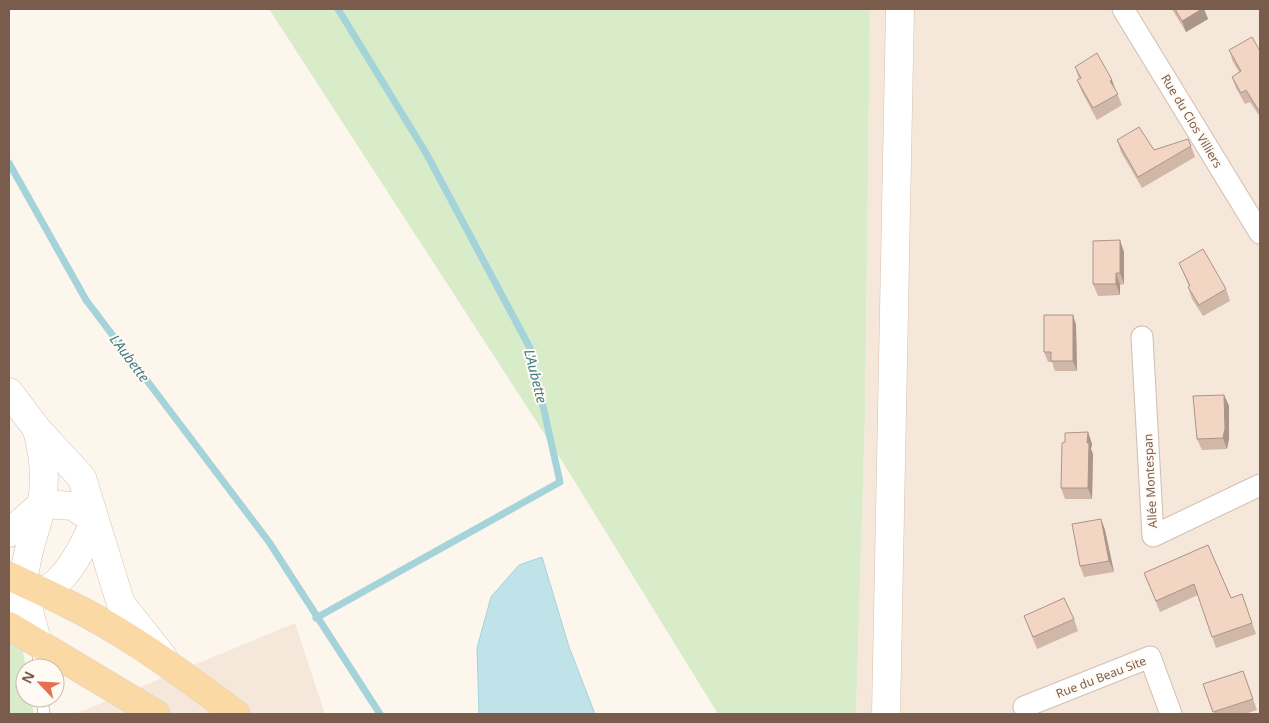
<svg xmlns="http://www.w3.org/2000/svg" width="1269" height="723" font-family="'Noto Sans',sans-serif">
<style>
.residential{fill:#f5e8da}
.green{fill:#d8ecc9}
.water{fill:#bfe3e8;stroke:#a5d3da}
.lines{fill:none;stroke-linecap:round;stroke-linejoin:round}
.stream{stroke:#a5d3da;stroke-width:7}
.lane-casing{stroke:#d1beb0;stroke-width:13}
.street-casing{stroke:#d1beb0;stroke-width:23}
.secondary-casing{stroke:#d6c0b0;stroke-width:29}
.primary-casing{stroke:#dad1cd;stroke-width:29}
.lane{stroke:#fff;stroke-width:11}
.street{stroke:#fff;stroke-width:21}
.secondary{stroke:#fff;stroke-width:28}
.primary{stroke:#fbd9a5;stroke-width:28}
.wall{fill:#d1b7a8}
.shaded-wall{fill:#aa9588}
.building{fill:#f3d5c3;stroke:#aa9588}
.labels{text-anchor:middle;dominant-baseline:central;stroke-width:4;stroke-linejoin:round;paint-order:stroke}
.street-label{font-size:12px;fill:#7a5c4d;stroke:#fffaf3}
.water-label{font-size:14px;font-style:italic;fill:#437c86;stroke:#fffaf3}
</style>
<rect width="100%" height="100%" fill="#fdf6ec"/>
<!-- residential -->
<g class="residential">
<path d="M870,9H1260V714H856L865,417Z"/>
<path d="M295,623L325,714H75Z"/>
</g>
<!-- green -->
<g class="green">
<path d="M269,9H870L865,417L856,714H718L564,464Z"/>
<path d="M9,577L26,668L25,698H31L34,714H9Z"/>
</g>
<!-- water -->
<path class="water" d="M542,557L569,647L595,714H479L477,648L491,597L519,565Z"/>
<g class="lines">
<!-- stream -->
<g class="stream">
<path d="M9,163L86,300L269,542L380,714"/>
<path d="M316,618L560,482L530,348L426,153L338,9"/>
</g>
<defs>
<g id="lane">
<path d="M38,646L39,668"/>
<path d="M42,698L44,714"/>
</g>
<g id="street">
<path d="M1123,9L1260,233"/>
<path d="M1142,337L1153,536L1260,485"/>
<path d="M1024,707L1150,657L1171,714"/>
</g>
<g id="secondary">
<path d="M9,392L37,429L82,478L121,604L163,657"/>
<path d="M37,430C44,455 46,477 42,502C37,530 25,553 24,581C24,602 33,621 37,642"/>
<path d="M9,533L42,504L73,506L95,521C75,563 60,597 9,602"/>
<path d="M886,714L900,9"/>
</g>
<g id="primary">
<path d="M9,576C50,595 92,614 130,639C167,662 201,688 236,714"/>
<path d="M9,626L156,714"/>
</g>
</defs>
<!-- lane casing -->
<use href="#lane" class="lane-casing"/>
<!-- street casing -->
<use href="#street" class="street-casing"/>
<!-- secondary casing -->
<use href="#secondary" class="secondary-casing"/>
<!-- primary casing -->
<use href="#primary" class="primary-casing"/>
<!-- lane -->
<use href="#lane" class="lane"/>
<!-- street -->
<use href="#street" class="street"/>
<!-- secondary -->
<use href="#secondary" class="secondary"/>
<!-- primary -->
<use href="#primary" class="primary"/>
</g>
<!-- wall -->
<g class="wall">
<path d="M1172,9H1204L1208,19L1186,32Z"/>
<path d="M1229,50L1260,51V117L1250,102L1245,104L1236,88L1232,77L1239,72L1233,62Z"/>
<path d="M1075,67L1116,91L1122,105L1097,120L1082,92L1077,80L1079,79Z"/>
<path d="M1117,140L1154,150L1191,146L1195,157L1142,188L1121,152Z"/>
<path d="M1124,252V284L1120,285V295L1098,296L1093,284Z"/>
<path d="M1179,263L1226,289L1230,301L1203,316L1192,299L1188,287L1189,286Z"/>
<path d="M1073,315L1076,325L1077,371H1055L1052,362H1048L1044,352Z"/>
<path d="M1224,395L1229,406V439L1227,449L1202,450L1197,439Z"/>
<path d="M1088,432L1092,444L1091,449L1093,454L1092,499H1065L1061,488L1065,442Z"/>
<path d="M1101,519L1105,530L1114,572L1084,577L1080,566Z"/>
<path d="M1208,545L1231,598L1242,594L1256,634L1216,648L1198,595L1160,612L1144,573Z"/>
<path d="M1024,616L1074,619L1078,631L1037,649Z"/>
<path d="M1243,671L1257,710L1245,714H1214L1203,684Z"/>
</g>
<!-- shaded-wall -->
<g class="shaded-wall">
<path d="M1202,9H1204L1208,19L1186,32L1182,21Z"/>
<path d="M1112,80L1116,91L1110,81Z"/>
<path d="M1120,240L1124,252V284L1120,273Z"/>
<path d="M1116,273L1120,285V295L1116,284Z"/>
<path d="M1073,315L1076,325L1077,371L1073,361Z"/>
<path d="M1224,395L1229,406V439L1227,449L1223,438Z"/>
<path d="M1088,432L1092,444L1091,449L1093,454L1092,499L1088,488L1087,443Z"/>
<path d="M1101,519L1105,530L1114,572L1109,561Z"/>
</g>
<!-- building -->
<g class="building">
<path d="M1175,9H1202L1182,21Z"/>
<path d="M1252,37L1260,51V111H1259L1246,90L1241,93L1232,77L1241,71L1229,50Z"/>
<path d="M1097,53L1112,80L1110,81L1118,94L1093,108L1077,80L1081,78L1075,67Z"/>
<path d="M1139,127L1154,150L1188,139L1191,146L1138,177L1117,140Z"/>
<path d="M1120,240V273H1116V284H1093V241Z"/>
<path d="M1203,249L1226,289L1199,305L1188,287L1190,286L1179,263Z"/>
<path d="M1044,315H1073V361H1051V352H1044Z"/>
<path d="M1224,395L1225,428L1223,438L1197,439L1193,396Z"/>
<path d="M1088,432L1087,443H1089L1088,488H1061L1062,443L1065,442V433Z"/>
<path d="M1101,519L1109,561L1080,566L1072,524Z"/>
<path d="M1208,545L1231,598L1242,594L1252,623L1212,637L1194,584L1156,601L1144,573Z"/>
<path d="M1064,598L1074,619L1033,637L1024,616Z"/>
<path d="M1243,671L1253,699L1213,712L1203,684Z"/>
</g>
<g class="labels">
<!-- street labels -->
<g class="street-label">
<text transform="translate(1192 121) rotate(59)">Rue du Clos Villiers</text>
<text transform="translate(1150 481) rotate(-93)">Allée Montespan</text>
<text transform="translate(1101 677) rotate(-21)">Rue du Beau Site</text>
</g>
<!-- water labels -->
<g class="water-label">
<text transform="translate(130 358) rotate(53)">L'Aubette</text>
<text transform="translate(536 376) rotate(76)">L'Aubette</text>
</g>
</g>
<!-- border -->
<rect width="1269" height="723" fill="none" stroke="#7a5c4d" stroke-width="20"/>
<!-- north arrow -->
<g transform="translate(40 683) rotate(295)"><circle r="24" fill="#fffaf3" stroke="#cabbb1"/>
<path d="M0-4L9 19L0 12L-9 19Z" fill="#e76f51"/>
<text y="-8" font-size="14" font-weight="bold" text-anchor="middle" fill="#7a5c4d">N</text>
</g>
</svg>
